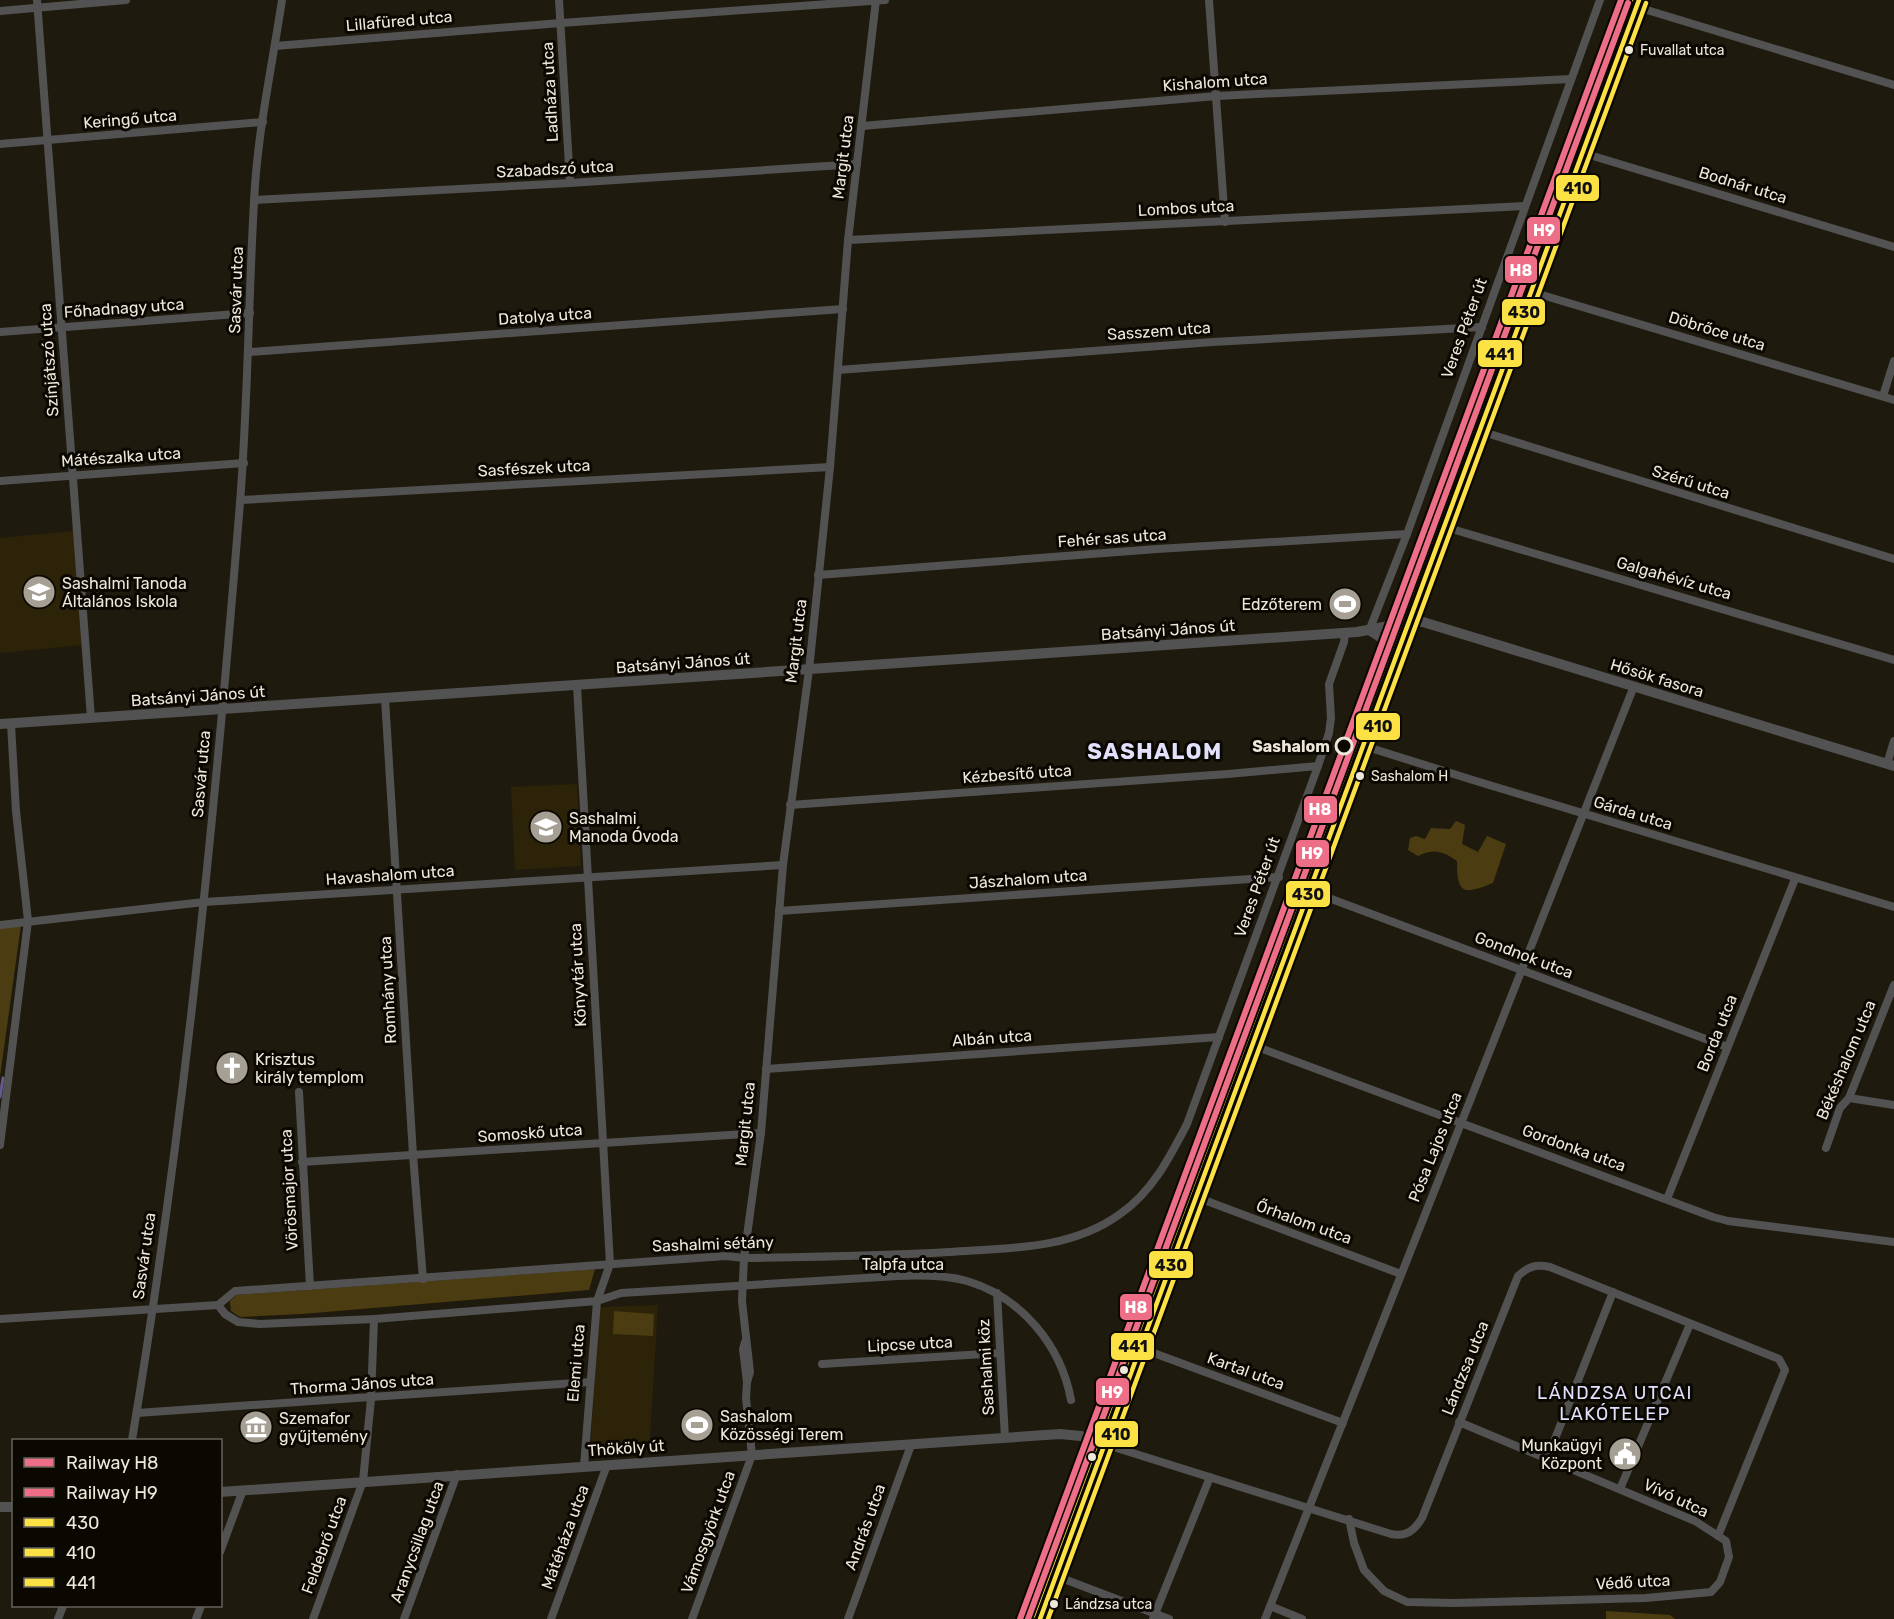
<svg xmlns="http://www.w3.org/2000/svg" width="1894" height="1619" font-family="Rubik,sans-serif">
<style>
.built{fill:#2d2308}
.green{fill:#4b3d11}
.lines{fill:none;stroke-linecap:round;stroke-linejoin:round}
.stream{stroke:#63598f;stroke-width:3}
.minor{stroke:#535252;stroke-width:8}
.tertiary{stroke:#535252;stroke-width:10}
.primary{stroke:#5d5b5e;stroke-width:14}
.bus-1-casing{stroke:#0b0802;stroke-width:9}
.bus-2-casing{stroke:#0b0802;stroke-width:9}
.bus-3-casing{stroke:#0b0802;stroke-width:9}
.bus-1{stroke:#fbe143;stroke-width:4.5}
.bus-2{stroke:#fbe143;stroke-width:4.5}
.bus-3{stroke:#fbe143;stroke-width:4.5}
.rail-1-casing{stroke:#0b0802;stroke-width:10}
.rail-2-casing{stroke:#0b0802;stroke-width:10}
.rail-1{stroke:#ed6e86;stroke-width:6}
.rail-2{stroke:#ed6e86;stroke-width:6}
.bus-dot{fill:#ede8db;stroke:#0b0802;stroke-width:2}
.stop-dot{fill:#0b0802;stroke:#ede8db;stroke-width:3}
.labels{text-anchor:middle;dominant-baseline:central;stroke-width:6;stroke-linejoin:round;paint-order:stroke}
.bus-label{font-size:14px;fill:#ede8db;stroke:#0b0802;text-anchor:start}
.street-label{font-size:16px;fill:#ede8db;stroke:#0b0802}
.poi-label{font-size:16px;fill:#ede8db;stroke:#0b0802;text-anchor:start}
.stop-label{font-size:16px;font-weight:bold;fill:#ede8db;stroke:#0b0802;text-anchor:end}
.neighbourhood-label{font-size:18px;letter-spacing:1.5px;fill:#e3e0fd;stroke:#0b0802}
.district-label{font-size:22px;font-weight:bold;letter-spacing:1.5px;fill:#e3e0fd;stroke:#0b0802}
.line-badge{stroke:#0b0802;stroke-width:2}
.badge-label{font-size:16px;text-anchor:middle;font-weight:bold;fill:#fff}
.pale-badge-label{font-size:16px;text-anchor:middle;font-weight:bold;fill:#111}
</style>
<rect width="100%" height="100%" fill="#1f1a0e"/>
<!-- built -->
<g class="built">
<path d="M73,531L83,645L0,653V538Z"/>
<path d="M577,784L581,866L515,870L511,787Z"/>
<path d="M658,1305L649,1452L590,1450L600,1307Z"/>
</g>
<!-- green -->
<g class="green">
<path d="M1456,821L1465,825L1462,844L1478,852L1487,836L1506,844L1493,883C1463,895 1457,894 1457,861C1443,851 1434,848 1418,856L1408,850L1410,838L1416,836L1425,839L1431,828L1450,829Z"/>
<path d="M21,925L0,1077V928Z"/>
<path d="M595,1269L589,1290L302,1314L240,1317L231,1311L230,1301L237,1295Z"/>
<path d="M614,1311L654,1314L653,1336L613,1334Z"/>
<path d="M1606,1611L1670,1615L1675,1619H1606Z"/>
</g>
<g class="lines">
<!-- stream -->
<path class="stream" d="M0,1097L3,1078"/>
<!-- minor -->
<g class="minor">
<path d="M37,0L91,718"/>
<path d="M559,0L570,183"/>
<path d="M1209,0L1225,222"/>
<path d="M1637,7L1894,85"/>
<path d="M0,11L126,0"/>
<path d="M275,46L561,23L885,0"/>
<path d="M862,126L1217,96L1571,79"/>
<path d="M0,144L263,122"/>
<path d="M1583,153L1894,247"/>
<path d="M254,200L570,183L857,164"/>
<path d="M848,240L1525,206"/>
<path d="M1532,292L1894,400"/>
<path d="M0,332L250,313"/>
<path d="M249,352L843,309"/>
<path d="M838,370L1213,342L1482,327"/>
<path d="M1883,396L1894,361"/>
<path d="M1480,431L1894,559"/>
<path d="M0,481L244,463"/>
<path d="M241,500L830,467"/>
<path d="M1445,527L1894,660"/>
<path d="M818,575L1157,549L1407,534"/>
<path d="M1399,650L1369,631L1407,534L1600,0"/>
<path d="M577,686L610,1264L597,1301L584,1466"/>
<path d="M385,698L413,1155L423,1279"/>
<path d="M1364,746L1476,781L1894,907"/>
<path d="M1887,764L1894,741"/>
<path d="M790,805L1228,774L1318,766"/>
<path d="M1310,891L1727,1047"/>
<path d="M779,911L1279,877"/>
<path d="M0,925L204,902L783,865"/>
<path d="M1252,1045L1713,1217L1728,1221L1894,1242"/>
<path d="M766,1069L1219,1037"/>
<path d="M299,1092L310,1286"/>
<path d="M1849,1098L1894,1105"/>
<path d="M0,1145L28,921L16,811L11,724"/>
<path d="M1826,1148L1840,1108L1849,1098L1894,985"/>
<path d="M302,1162L761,1133"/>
<path d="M1196,1197L1401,1274"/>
<path d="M1667,1199L1795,879"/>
<path d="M897,1255L898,1276"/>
<path d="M997,1293L1005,1438"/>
<path d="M218,1305L225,1314L238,1322L260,1324L374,1319L597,1301L621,1293L898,1276C921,1275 945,1275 967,1281C1021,1297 1061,1345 1071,1400"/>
<path d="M0,1319L218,1305L235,1291L726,1256L744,1258C813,1257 881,1256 949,1252C1008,1248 1071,1250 1120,1214C1152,1192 1170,1157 1187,1124L1318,766L1329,733L1331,718L1329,684L1344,642L1345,633"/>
<path d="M745,1342L743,1349L747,1382"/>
<path d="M1140,1348L1343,1423"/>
<path d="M822,1364L1000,1353"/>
<path d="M137,1413L590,1382"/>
<path d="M132,1440C183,1134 214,824 239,515C248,411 248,306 254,202C257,134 272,67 282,0"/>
<path d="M1104,1444L1391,1534C1406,1537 1414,1531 1422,1518L1518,1276C1529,1266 1536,1264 1550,1267L1779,1359L1785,1370L1718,1536"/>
<path d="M1547,1459L1613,1292"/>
<path d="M1620,1489L1690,1324"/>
<path d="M1349,1519L1354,1543L1364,1570L1384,1591L1407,1602L1454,1603L1646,1598L1711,1592L1720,1582L1729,1557L1726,1541L1695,1521L1459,1422"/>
<path d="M220,1552L243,1490"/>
<path d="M1056,1576L1169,1619"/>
<path d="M1270,1606L1302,1619"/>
<path d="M58,1619L63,1606"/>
<path d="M196,1619L201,1606"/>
<path d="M313,1619L363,1481L371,1399L374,1319"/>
<path d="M404,1619L457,1474"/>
<path d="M551,1619L607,1465"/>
<path d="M692,1619L752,1455L746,1398L747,1382L750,1372L742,1301L744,1258L761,1133L783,865L809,670L830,467L848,240L876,0"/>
<path d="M848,1619L911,1445"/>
<path d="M1153,1619L1210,1477"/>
<path d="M1265,1619L1634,686"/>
</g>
<!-- tertiary -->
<g class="tertiary">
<path d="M0,724L1357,632L1410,622H1423L1894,766"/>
<path d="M220,1492L1060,1434L1081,1436L1104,1444"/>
<path d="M0,1507H14"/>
</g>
<!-- primary -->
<path class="primary" d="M1040,1619L1639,0"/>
<defs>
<path id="bus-1" d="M1040,1619L1639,0"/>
<path id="bus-2" d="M1048,1619L1646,3"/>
<path id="bus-3" d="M1033,1616L1631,0"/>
</defs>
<!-- bus-1 casing -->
<use href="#bus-1" class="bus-1-casing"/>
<!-- bus-2 casing -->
<use href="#bus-2" class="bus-2-casing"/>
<!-- bus-3 casing -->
<use href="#bus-3" class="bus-3-casing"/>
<!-- bus-1 -->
<use href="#bus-1" class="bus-1"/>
<!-- bus-2 -->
<use href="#bus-2" class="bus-2"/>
<!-- bus-3 -->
<use href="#bus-3" class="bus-3"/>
<defs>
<path id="rail-1" d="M1020,1619L1621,0"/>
<path id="rail-2" d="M1028,1619L1628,3"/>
</defs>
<!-- rail-1 casing -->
<use href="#rail-1" class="rail-1-casing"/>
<!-- rail-2 casing -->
<use href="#rail-2" class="rail-2-casing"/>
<!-- rail-1 -->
<use href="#rail-1" class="rail-1"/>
<!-- rail-2 -->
<use href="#rail-2" class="rail-2"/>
</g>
<!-- icons -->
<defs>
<symbol id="school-disc" viewBox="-11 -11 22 22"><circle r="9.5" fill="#a5a093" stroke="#0b0802"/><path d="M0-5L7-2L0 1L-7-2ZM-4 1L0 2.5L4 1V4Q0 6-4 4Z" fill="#fff"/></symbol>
<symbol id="stadium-disc" viewBox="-11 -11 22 22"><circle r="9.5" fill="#a5a093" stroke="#0b0802"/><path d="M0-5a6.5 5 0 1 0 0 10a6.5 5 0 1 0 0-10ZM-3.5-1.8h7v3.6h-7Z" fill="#fff"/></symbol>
<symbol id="church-disc" viewBox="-11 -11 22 22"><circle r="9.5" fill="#a5a093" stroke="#0b0802"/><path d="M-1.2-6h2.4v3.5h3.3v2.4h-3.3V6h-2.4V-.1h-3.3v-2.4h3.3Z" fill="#fff"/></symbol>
<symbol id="museum-disc" viewBox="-11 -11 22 22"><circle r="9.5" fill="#a5a093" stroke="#0b0802"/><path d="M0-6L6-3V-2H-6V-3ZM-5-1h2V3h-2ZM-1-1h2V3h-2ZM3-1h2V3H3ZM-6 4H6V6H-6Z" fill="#fff"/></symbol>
<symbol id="civic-disc" viewBox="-11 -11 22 22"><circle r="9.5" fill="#a5a093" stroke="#0b0802"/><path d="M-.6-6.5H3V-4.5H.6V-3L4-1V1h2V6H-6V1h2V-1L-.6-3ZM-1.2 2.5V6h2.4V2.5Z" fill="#fff"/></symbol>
</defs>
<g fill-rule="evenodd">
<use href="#school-disc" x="20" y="573" width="38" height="38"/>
<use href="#stadium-disc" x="1326" y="585" width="38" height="38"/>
<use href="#school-disc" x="527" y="808" width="38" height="38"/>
<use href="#church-disc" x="213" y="1049" width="38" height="38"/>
<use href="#stadium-disc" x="678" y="1406" width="38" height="38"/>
<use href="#museum-disc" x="237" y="1408" width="38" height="38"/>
<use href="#civic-disc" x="1606" y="1435" width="38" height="38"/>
</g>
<!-- markers -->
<g class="bus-dot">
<circle cx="1629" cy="50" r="5"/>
<circle cx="1360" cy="776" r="5"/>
<circle cx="1124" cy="1370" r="5"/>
<circle cx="1092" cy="1457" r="5"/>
<circle cx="1054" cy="1604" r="5"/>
</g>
<circle class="stop-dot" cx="1344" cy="746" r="8"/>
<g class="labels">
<!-- bus labels -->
<g class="bus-label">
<text x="1640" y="50">Fuvallat utca</text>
<text x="1371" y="776">Sashalom H</text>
<text x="1065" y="1604">Lándzsa utca</text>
</g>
<!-- street labels -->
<g class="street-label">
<text transform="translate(399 21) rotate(-5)">Lillafüred utca</text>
<text transform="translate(1215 82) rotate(-4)">Kishalom utca</text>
<text transform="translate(550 92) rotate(-93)">Ladháza utca</text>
<text transform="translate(130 119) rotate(-5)">Keringő utca</text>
<text transform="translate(843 157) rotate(-83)">Margit utca</text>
<text transform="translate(555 169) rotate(-3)">Szabadszó utca</text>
<text transform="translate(1743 185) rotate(17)">Bodnár utca</text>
<text transform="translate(1186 208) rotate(-3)">Lombos utca</text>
<text transform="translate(236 290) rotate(-88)">Sasvár utca</text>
<text transform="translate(124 308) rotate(-4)">Főhadnagy utca</text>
<text transform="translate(545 316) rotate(-4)">Datolya utca</text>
<text transform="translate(1464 328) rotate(-70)">Veres Péter út</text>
<text transform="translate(1159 331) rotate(-4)">Sasszem utca</text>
<text transform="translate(1717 331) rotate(17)">Döbrőce utca</text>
<text transform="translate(49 360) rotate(-94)">Színjátszó utca</text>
<text transform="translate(121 457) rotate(-4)">Mátészalka utca</text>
<text transform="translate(534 468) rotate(-3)">Sasfészek utca</text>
<text transform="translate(1691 482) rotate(17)">Szérű utca</text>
<text transform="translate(1112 538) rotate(-4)">Fehér sas utca</text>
<text transform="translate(1674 578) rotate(16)">Galgahévíz utca</text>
<text transform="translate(1168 630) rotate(-4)">Batsányi János út</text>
<text transform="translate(796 641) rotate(-83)">Margit utca</text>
<text transform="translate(683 663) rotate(-4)">Batsányi János út</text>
<text transform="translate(1657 678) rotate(17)">Hősök fasora</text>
<text transform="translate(198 696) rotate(-4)">Batsányi János út</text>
<text transform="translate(201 774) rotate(-85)">Sasvár utca</text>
<text transform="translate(1017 774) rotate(-4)">Kézbesítő utca</text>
<text transform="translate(1633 813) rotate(17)">Gárda utca</text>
<text transform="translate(390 875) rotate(-4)">Havashalom utca</text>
<text transform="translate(1028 879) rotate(-4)">Jászhalom utca</text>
<text transform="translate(1257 887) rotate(-70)">Veres Péter út</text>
<text transform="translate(1524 955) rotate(21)">Gondnok utca</text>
<text transform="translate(578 975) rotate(-93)">Könyvtár utca</text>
<text transform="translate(388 990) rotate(-93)">Romhány utca</text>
<text transform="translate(1717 1033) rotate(-68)">Borda utca</text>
<text transform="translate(992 1038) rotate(-4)">Albán utca</text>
<text transform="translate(1846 1060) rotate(-67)">Békéshalom utca</text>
<text transform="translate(745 1124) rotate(-84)">Margit utca</text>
<text transform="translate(530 1133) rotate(-4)">Somoskő utca</text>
<text transform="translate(1435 1147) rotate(-68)">Pósa Lajos utca</text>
<text transform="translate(1574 1148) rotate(20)">Gordonka utca</text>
<text transform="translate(289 1190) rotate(-93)">Vörösmajor utca</text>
<text transform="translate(1304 1222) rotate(20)">Őrhalom utca</text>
<text transform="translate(713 1244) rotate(-2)">Sashalmi sétány</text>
<text transform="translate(144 1256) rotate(-82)">Sasvár utca</text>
<text x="903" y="1264">Talpfa utca</text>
<text transform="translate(910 1344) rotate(-3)">Lipcse utca</text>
<text transform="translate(576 1363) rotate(-85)">Elemi utca</text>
<text transform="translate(986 1367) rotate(-93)">Sashalmi köz</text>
<text transform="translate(1465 1368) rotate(-68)">Lándzsa utca</text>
<text transform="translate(1246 1371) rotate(20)">Kartal utca</text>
<text transform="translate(362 1384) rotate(-4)">Thorma János utca</text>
<text transform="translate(626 1448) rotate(-4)">Thököly út</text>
<text transform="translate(1676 1498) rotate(25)">Vívó utca</text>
<text transform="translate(865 1527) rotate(-70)">András utca</text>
<text transform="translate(708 1532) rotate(-70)">Vámosgyörk utca</text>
<text transform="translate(565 1537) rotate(-70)">Mátéháza utca</text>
<text transform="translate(417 1542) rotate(-70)">Aranycsillag utca</text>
<text transform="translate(324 1545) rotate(-70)">Feldebrő utca</text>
<text transform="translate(1633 1582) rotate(-3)">Védő utca</text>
</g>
<!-- poi labels -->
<g class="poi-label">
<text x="62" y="583">Sashalmi Tanoda<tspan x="62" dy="18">Általános Iskola</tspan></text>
<text x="1322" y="604" text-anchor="end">Edzőterem</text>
<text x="569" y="818">Sashalmi<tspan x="569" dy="18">Manoda Óvoda</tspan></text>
<text x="255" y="1059">Krisztus<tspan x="255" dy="18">király templom</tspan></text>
<text x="720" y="1416">Sashalom<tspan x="720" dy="18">Közösségi Terem</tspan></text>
<text x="279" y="1418">Szemafor<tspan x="279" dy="18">gyűjtemény</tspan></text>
<text x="1602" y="1445" text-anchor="end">Munkaügyi<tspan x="1602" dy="18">Központ</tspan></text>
</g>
<!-- stop labels -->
<g class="stop-label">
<text x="1330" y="746">Sashalom</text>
</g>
<!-- neighbourhood labels -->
<g class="neighbourhood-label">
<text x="1615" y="1393">LÁNDZSA UTCAI<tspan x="1615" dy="21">LAKÓTELEP</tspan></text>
</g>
<!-- district labels -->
<g class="district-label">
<text x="1155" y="751">SASHALOM</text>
</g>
</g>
<g class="line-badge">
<rect x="1555" y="174" width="45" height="28" rx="6" fill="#fbe143"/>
<rect x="1526" y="216" width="35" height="29" rx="6" fill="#ed6e86"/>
<rect x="1504" y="255" width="34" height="29" rx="6" fill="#ed6e86"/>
<rect x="1501" y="298" width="45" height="28" rx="6" fill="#fbe143"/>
<rect x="1477" y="339" width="46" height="29" rx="6" fill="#fbe143"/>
<rect x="1355" y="712" width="46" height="29" rx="6" fill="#fbe143"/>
<rect x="1303" y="795" width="35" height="29" rx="6" fill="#ed6e86"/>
<rect x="1295" y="839" width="35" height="29" rx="6" fill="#ed6e86"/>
<rect x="1285" y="880" width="46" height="28" rx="6" fill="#fbe143"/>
<rect x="1148" y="1250" width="46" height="29" rx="6" fill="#fbe143"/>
<rect x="1119" y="1293" width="34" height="28" rx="6" fill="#ed6e86"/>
<rect x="1110" y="1332" width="45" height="29" rx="6" fill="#fbe143"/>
<rect x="1095" y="1377" width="35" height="29" rx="6" fill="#ed6e86"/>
<rect x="1094" y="1420" width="45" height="28" rx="6" fill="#fbe143"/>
</g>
<g class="badge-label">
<text x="1544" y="236">H9</text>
<text x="1521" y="276">H8</text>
<text x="1320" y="815">H8</text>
<text x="1312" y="859">H9</text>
<text x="1136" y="1313">H8</text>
<text x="1112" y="1398">H9</text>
</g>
<g class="pale-badge-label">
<text x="1578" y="194">410</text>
<text x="1524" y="318">430</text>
<text x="1500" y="360">441</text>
<text x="1378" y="732">410</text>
<text x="1308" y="900">430</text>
<text x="1171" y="1271">430</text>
<text x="1133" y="1352">441</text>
<text x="1116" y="1440">410</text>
</g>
<!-- legend -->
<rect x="12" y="1439" width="210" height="168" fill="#0b0802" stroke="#656259" stroke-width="1.5"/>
<rect x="24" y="1458" width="30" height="9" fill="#ed6e86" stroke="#656259" stroke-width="1.5"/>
<text x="66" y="1469" font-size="18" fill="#ede8db">Railway H8</text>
<rect x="24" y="1488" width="30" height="9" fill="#ed6e86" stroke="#656259" stroke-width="1.5"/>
<text x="66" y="1499" font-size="18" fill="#ede8db">Railway H9</text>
<rect x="24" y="1518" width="30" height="9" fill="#fbe143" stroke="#656259" stroke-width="1.5"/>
<text x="66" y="1529" font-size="18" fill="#ede8db">430</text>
<rect x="24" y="1548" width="30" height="9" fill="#fbe143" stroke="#656259" stroke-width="1.5"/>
<text x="66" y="1559" font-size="18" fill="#ede8db">410</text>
<rect x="24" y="1578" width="30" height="9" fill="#fbe143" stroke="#656259" stroke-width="1.5"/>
<text x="66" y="1589" font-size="18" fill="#ede8db">441</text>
</svg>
